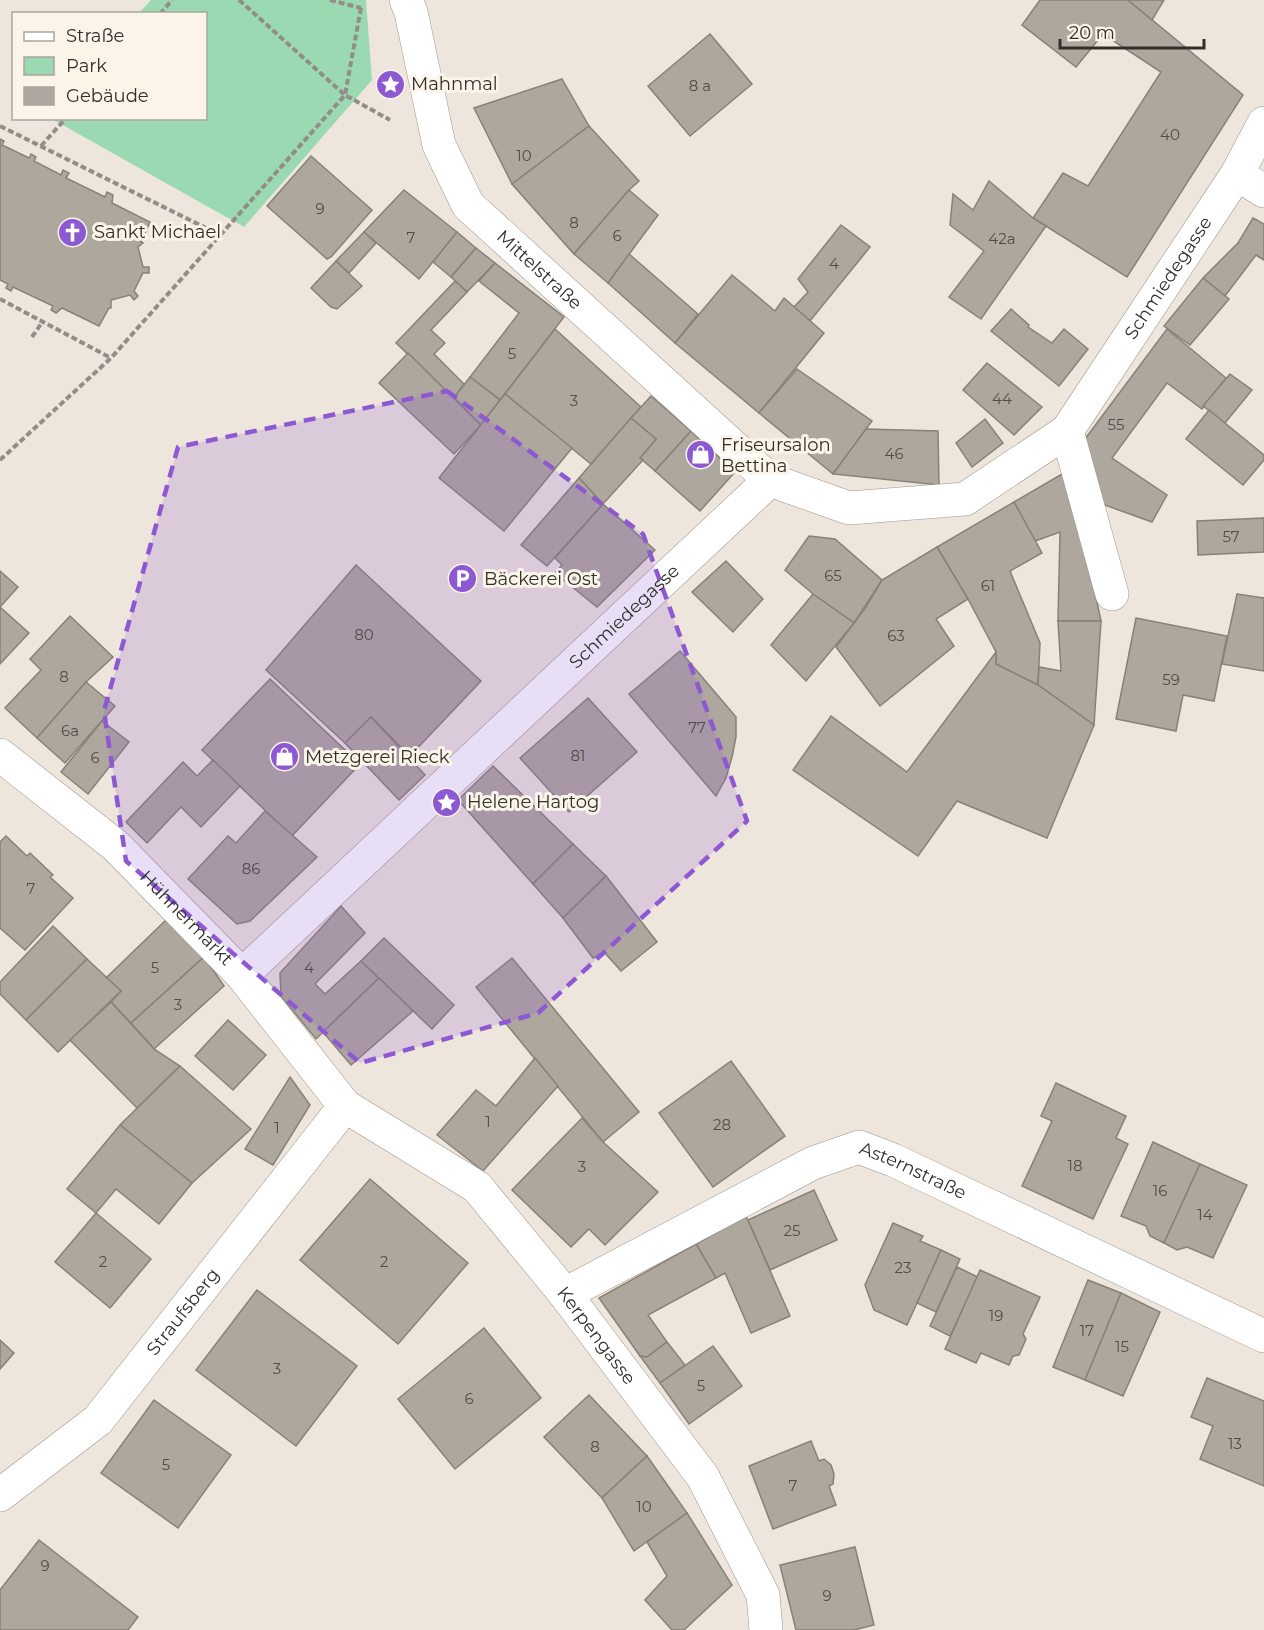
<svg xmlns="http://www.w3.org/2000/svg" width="1264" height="1630" font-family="Montserrat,sans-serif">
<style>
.green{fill:#9bd9b2}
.building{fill:#aea79d;stroke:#888178;stroke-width:1.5}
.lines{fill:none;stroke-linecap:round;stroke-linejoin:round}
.street-casing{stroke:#9c968c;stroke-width:34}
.path{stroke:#928d86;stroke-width:4;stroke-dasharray:6 3;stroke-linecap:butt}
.street{stroke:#fff;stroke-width:33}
.marked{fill:#8d59d2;fill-opacity:0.2;stroke:#8d59d2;stroke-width:4.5;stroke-dasharray:12 8;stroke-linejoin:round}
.labels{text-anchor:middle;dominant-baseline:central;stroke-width:6;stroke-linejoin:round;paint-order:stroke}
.number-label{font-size:15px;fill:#514d48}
.poi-label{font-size:18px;fill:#322f2b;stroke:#fbf4e9;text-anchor:start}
.street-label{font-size:18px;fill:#322f2b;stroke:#fbf4e9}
</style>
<rect width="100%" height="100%" fill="#eee6dc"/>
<!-- green -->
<path class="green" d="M151,0H366L372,80L244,227L52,119L206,118V14L139,13Z"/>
<!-- building -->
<g class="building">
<path d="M1040,0H1128L1243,95L1127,277L1033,218L1063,173L1088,186L1161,72L1103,34L1076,67L1022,25Z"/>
<path d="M1128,0H1164L1152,20Z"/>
<path d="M710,34L752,84L690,136L648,86Z"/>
<path d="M562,79L589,126L512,184L474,108Z"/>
<path d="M589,126L639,181L629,190L574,254L512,184Z"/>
<path d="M0,139L4,141L2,145L29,158L31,154L36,157L34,161L61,175L63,170L69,173L66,178L105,197L107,192L113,195L112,203L150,222L141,242L143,243L138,247L143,267H149V273H143L134,291L138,296L134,300L130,295L111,300V308H109L99,326L62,308L56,313L51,310L53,306L13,287L11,291L6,288L8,284L0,280Z"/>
<path d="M311,156L372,210L331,257L327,259L267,206Z"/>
<path d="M989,181L1033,218L1046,226L981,319L949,297L984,251L950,225L953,194L973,210Z"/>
<path d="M404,190L457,232L419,279L364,232Z"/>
<path d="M629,190L658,215L608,283L574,254Z"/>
<path d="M1253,218L1264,224V260L1256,255L1225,296L1203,278L1238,243Z"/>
<path d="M841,225L870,247L810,321L794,307L808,292L798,279Z"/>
<path d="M364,232L376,243L349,273L336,261Z"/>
<path d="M457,232L476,248L451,277L433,262Z"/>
<path d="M476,248L495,263L467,292L451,277Z"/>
<path d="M629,254L698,314L675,343L608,283Z"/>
<path d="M336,261L362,286L337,309L331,307L311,288Z"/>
<path d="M495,263L564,317L500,400L470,377L519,313L479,281Z"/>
<path d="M732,275L775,311L784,298L824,333L759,413L675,343Z"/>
<path d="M1203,278L1229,299L1190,345L1164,326Z"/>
<path d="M455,281L467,292L431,330L445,343L434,354L464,384L454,398L396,343Z"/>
<path d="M1011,309L1029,325L1028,327L1052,343L1064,329L1088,349L1059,386L991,331Z"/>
<path d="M555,329L641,407L591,464L505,394Z"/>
<path d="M1167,329L1226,378L1202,409L1167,383L1112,458L1167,495L1152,522L1102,504L1085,439Z"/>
<path d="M408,353L481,425L454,454L379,383Z"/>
<path d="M987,363L1042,407L1014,435L963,390Z"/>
<path d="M797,369L872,421L833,474L759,413Z"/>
<path d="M1230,374L1252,390L1225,423L1203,406Z"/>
<path d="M470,377L500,400L481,425L454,398Z"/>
<path d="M505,394L572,448L504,531L439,478Z"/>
<path d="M651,396L691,431L655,471L640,458L656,439L631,418Z"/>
<path d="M1209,410L1264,455V460L1243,485L1186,439Z"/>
<path d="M631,418L656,439L640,458L643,460L603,504L579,478Z"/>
<path d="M985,419L1003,443L972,467L956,443Z"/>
<path d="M866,429L938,431L939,485L833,474Z"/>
<path d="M691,431L735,472L700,511L655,471Z"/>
<path d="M1069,470L1101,621H1058L1060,532L1035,541L1014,502Z"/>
<path d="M579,478L603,504L547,566L521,545Z"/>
<path d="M1014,502L1042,553L1010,571L1040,643L1038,685L996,664V652L968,599L937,547Z"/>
<path d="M603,504L655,550L597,607L555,573L562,565L555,558Z"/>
<path d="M1264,518V552L1198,555L1197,521Z"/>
<path d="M809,536L835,539L882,580L854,623L813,594L785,570Z"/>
<path d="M937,547L968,599L936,619L954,646L880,706L836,647L866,607L882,580Z"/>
<path d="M726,561L763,599L733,632L692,592Z"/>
<path d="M356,565L481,681L410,756L371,717L345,743L266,670Z"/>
<path d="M0,571L18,587L0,607L29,633L0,664Z"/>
<path d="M813,594L854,623L806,681L771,645Z"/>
<path d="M1237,594L1264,598V671L1222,664Z"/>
<path d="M70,616L113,657L86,682L37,738L5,708L41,670L30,659Z"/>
<path d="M1136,618L1227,636L1214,701L1183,695L1176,731L1116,719Z"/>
<path d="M1058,621H1101L1094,725L1038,685L1039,667L1061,671Z"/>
<path d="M680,651L736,717V737L732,757L726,778L716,796L629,694Z"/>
<path d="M996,652V664L1038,685L1094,725L1047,838L957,801L918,856L793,770L831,716L907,772Z"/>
<path d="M270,679L360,764L292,836L202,750Z"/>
<path d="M86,682L115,706L65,763L37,738Z"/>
<path d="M588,698L637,752L569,812L520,758Z"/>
<path d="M371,717L425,775L399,800L345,743Z"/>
<path d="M102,721L129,742L88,794L61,772Z"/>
<path d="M213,760L240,786L201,827L181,807L147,843L126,822L183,762L197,776Z"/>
<path d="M493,766L573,844L533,884L458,800Z"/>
<path d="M265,811L317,857L250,921L237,924L188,879L228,836L236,843Z"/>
<path d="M6,836L27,856L30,853L53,875L50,877L73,898L25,950L0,928V842Z"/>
<path d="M573,844L606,876L563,918L533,884Z"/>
<path d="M606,876L657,942L621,971L604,952L593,958L563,918Z"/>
<path d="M341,906L365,933L315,984L325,994L361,961L379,978L316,1039L281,996L280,973Z"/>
<path d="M169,917L204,957L131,1023L111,1002L121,991L106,978Z"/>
<path d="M53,926L87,959L26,1020L0,994V982Z"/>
<path d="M384,938L454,1005L432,1029L361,961Z"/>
<path d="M204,957L224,986L154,1049L131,1023Z"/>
<path d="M512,958L639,1112L603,1142L476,987Z"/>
<path d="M87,959L121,991L58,1052L26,1020Z"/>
<path d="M379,978L413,1011L351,1065L323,1032Z"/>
<path d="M111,1002L154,1049L180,1066L137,1108L70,1040Z"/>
<path d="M228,1020L266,1055L233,1090L195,1056Z"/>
<path d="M535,1058L558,1086L483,1171L437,1135L476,1090L496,1106Z"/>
<path d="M731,1061L785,1136L713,1187L659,1113Z"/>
<path d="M180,1066L251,1129L192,1183L120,1125Z"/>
<path d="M290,1077L310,1105L273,1165L245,1149Z"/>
<path d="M1056,1083L1126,1116L1116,1138L1128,1144L1093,1219L1022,1186L1052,1121L1041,1116Z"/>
<path d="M582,1118L603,1142L658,1192L605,1245L589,1229L571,1247L512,1190Z"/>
<path d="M120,1125L192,1183L159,1224L116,1189L96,1213L67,1189Z"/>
<path d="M1153,1142L1200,1164L1164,1243L1150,1236L1146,1226L1121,1216Z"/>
<path d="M1200,1164L1247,1185L1213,1258L1187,1247L1177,1250L1164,1243Z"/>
<path d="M370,1179L468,1263L398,1344L300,1260Z"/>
<path d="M814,1190L837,1240L770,1270L748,1220Z"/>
<path d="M96,1213L151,1259L110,1308L55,1262Z"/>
<path d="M746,1216L790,1316L751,1333L725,1273L716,1278L696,1244Z"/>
<path d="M893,1223L923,1236L920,1241L941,1250L907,1325L874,1310L865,1285Z"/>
<path d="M696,1244L716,1278L648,1315L667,1342L647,1357L640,1356L599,1298Z"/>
<path d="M941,1250L960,1259L936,1312L917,1303Z"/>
<path d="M957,1267L978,1277L950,1336L930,1326Z"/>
<path d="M980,1270L1040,1297L1023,1334L1026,1339L1019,1355L1013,1356L1009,1365L981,1353L976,1363L945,1349Z"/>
<path d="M1088,1280L1121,1293L1085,1380L1053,1367Z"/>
<path d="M257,1290L357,1366L296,1446L196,1370Z"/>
<path d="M1121,1293L1160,1312L1123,1396L1085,1380Z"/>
<path d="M484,1328L541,1398L455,1469L398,1399Z"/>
<path d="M0,1340L14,1353L0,1369Z"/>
<path d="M667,1342L685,1365L660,1383L640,1356L647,1357Z"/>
<path d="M713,1346L742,1386L689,1424L660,1383Z"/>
<path d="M1207,1378L1264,1401V1486L1200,1459L1213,1426L1191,1417Z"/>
<path d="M589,1395L647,1456L602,1498L544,1437Z"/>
<path d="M154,1400L231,1455L178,1528L101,1473Z"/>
<path d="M811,1441L819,1461L824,1459L831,1465L834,1474L833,1484L829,1486L836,1505L773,1529L749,1466Z"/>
<path d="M647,1456L687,1513L634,1551L602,1498Z"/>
<path d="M687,1513L732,1585L684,1630H672L645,1600L667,1576L647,1542Z"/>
<path d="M39,1540L138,1617L128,1630H0V1590Z"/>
<path d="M855,1547L874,1625L854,1630H796L780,1565Z"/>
</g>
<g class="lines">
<defs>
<g id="street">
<path id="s1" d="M406,0L411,12L439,145L468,205L770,480"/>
<path d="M1237,174L1264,191"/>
<path d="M1067,431L1112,594"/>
<path id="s2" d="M0,755L116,846L242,975L345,1106L477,1187L565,1294L703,1477L763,1595L766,1630"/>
<path id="s3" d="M242,975L770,480L849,508L965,499L1067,431L1237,174L1264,123"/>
<path id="s4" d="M565,1294L813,1163L859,1147L893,1160L1264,1336"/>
<path id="s5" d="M0,1495L98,1420L345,1106"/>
</g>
</defs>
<!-- street casing -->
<use href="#street" class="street-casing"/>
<!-- path -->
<g class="path">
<path d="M330,0L361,8"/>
<path d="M361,8L345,95L390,120"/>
<path d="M160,14L172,0"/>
<path d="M0,126L220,235"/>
<path d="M41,146L66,118"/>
<path d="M0,299L111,358"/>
<path d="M32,337L43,321"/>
<path d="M0,460L111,358L345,95L239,0"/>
</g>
<!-- street -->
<use href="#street" class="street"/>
</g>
<!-- marked area -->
<path class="marked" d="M447,391L643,534L747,821L538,1013L360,1063L126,861L104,711L178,447Z"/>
<!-- icons -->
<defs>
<symbol id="sight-disc" viewBox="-11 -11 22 22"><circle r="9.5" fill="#8d59d2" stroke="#fbf4e9"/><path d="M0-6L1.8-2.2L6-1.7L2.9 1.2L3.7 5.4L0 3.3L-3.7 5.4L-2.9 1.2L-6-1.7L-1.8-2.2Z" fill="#fff"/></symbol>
<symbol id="church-disc" viewBox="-11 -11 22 22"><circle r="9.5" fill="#8d59d2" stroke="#fbf4e9"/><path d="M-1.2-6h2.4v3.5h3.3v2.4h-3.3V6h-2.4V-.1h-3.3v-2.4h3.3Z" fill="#fff"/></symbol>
<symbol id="shop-disc" viewBox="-11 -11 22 22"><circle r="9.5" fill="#8d59d2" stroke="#fbf4e9"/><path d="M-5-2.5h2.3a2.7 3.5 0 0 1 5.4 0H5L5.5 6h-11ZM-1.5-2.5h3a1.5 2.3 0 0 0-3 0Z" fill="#fff"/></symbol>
<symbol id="parking-disc" viewBox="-11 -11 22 22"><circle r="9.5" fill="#8d59d2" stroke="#fbf4e9"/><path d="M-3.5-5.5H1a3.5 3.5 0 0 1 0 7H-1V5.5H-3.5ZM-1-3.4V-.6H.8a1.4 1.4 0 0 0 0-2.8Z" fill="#fff"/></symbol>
</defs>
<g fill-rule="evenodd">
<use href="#sight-disc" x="374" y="68" width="33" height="33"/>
<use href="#church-disc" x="56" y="216" width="33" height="33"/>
<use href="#shop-disc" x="684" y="438" width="33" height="33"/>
<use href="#parking-disc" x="446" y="562" width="33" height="33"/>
<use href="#shop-disc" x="268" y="740" width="33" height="33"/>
<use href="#sight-disc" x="430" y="786" width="33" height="33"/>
</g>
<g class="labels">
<!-- number labels -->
<g class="number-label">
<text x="700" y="85">8 a</text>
<text x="1170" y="134">40</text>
<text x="524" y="155">10</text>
<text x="320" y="208">9</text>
<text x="574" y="222">8</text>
<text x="617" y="235">6</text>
<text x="411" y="237">7</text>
<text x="1002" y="238">42a</text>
<text x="834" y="263">4</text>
<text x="512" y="353">5</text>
<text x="1002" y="398">44</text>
<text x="574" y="400">3</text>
<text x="1116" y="424">55</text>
<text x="894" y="453">46</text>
<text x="1231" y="536">57</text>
<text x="833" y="575">65</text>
<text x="988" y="585">61</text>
<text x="364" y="634">80</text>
<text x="896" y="635">63</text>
<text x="64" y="676">8</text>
<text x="1171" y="679">59</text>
<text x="697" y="727">77</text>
<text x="70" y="730">6a</text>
<text x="578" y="755">81</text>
<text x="95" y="757">6</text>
<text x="251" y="868">86</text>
<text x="31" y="888">7</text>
<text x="155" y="967">5</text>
<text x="309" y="967">4</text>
<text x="178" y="1004">3</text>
<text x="488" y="1121">1</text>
<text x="722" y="1124">28</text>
<text x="277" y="1127">1</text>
<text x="1075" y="1165">18</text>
<text x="582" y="1166">3</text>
<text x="1160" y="1190">16</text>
<text x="1205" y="1214">14</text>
<text x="792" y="1230">25</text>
<text x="103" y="1261">2</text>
<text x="384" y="1261">2</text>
<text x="903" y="1267">23</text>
<text x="996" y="1315">19</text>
<text x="1087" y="1330">17</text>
<text x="1122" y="1346">15</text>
<text x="277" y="1368">3</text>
<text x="701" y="1385">5</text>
<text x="469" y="1398">6</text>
<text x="1235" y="1443">13</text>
<text x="595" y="1446">8</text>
<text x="166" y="1464">5</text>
<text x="793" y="1485">7</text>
<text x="644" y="1506">10</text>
<text x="45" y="1565">9</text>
<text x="827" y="1595">9</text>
</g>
<!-- poi labels -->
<g class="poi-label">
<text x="411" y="84">Mahnmal</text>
<text x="94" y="232">Sankt Michael</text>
<text x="721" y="445">Friseursalon<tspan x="721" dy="21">Bettina</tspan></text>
<text x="484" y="579">Bäckerei Ost</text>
<text x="305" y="757">Metzgerei Rieck</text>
<text x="467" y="802">Helene Hartog</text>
</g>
<!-- street labels -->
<g class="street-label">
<text stroke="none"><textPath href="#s1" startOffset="312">Mittelstraße</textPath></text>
<text stroke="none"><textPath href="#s3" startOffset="1230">Schmiedegasse</textPath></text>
<text stroke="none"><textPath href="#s3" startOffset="524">Schmiedegasse</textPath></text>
<text stroke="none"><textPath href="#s2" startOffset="248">Hühnermarkt</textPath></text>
<text stroke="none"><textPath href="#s4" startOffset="388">Asternstraße</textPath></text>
<text stroke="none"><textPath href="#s5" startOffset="261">Straufsberg</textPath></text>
<text stroke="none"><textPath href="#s2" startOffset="840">Kerpengasse</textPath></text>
</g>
</g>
<!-- legend -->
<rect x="12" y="12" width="195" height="108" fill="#fbf4e9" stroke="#aba59d" stroke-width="1.5"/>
<rect x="24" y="32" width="30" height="9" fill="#ffffff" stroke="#aba59d" stroke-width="1.5"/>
<text x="66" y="42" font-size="18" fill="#322f2b">Straße</text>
<rect x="24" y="57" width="30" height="18" fill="#9bd9b2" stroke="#aba59d" stroke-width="1.5"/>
<text x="66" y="72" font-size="18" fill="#322f2b">Park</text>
<rect x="24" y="87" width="30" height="18" fill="#aea79d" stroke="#aba59d" stroke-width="1.5"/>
<text x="66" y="102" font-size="18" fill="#322f2b">Gebäude</text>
<!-- scale -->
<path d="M1060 39v9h144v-9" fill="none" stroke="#322f2b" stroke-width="3"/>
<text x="1069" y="39" font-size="18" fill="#322f2b" stroke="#fbf4e9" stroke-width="4.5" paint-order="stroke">20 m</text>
</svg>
